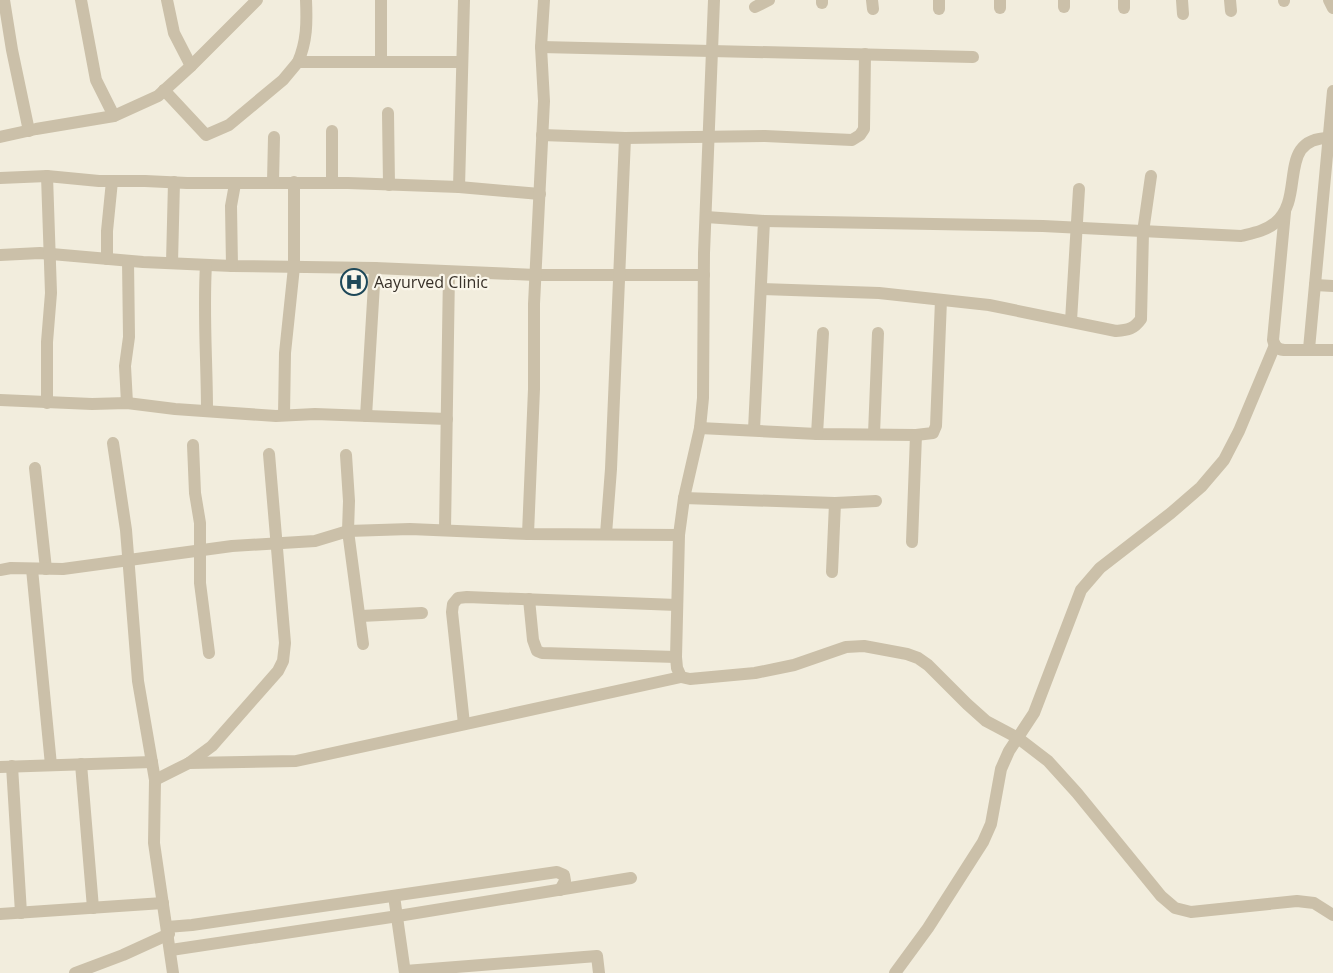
<svg xmlns="http://www.w3.org/2000/svg" width="1333" height="973" font-family="'Open Sans',sans-serif">
<style>
.lines{fill:none;stroke-linecap:round;stroke-linejoin:round}
.street{stroke:#cbc0a9;stroke-width:12}
.labels{text-anchor:middle;dominant-baseline:central;stroke-width:4.5;stroke-linejoin:round;paint-order:stroke}
.poi-label{font-size:16px;fill:#383129;stroke:#faf6ea;text-anchor:start}
</style>
<rect width="100%" height="100%" fill="#f2eddd"/>
<g class="lines">
<!-- street -->
<g class="street">
<path d="M4,0L12,50L29,131"/>
<path d="M81,0L96,80L114,116"/>
<path d="M167,0L174,33L191,66"/>
<path d="M714,0L704,253L703,398L700,428L684,498L679,535L676,657L677,668L681,677L690,679L755,673L794,665L846,647L864,646L907,654L918,658L928,665L967,704L986,721L1018,738L1048,761L1077,793L1161,896L1175,908L1191,912L1297,901L1314,903L1333,915"/>
<path d="M822,0V3"/>
<path d="M872,0L873,9"/>
<path d="M939,0V9"/>
<path d="M1000,0V8"/>
<path d="M1064,0V7"/>
<path d="M1124,0V8"/>
<path d="M1182,0L1183,14"/>
<path d="M1230,0L1231,11"/>
<path d="M1284,0V1"/>
<path d="M1329,0L1333,8"/>
<path d="M755,7L769,0"/>
<path d="M541,47L973,57"/>
<path d="M298,62C307,41 307,23 306,0"/>
<path d="M381,62V0"/>
<path d="M164,90L206,135L229,125L283,80L298,62H462"/>
<path d="M388,113L389,185"/>
<path d="M542,135L625,138L765,136L852,140L860,135L864,129L865,54"/>
<path d="M0,137L36,129L114,116L158,96L191,66L257,0"/>
<path d="M0,178L47,176L99,181H145L187,183H348L459,187L540,194"/>
<path d="M273,182L274,137"/>
<path d="M332,183V131"/>
<path d="M459,187L464,0"/>
<path d="M1285,212L1273,340C1275,347 1277,349 1284,350H1333"/>
<path d="M706,217L764,221L754,430"/>
<path d="M764,221L1043,226L1241,236C1253,233 1265,231 1275,223C1307,198 1274,135 1333,138"/>
<path d="M0,255L40,253L143,262L232,266L375,268L536,275H704"/>
<path d="M107,259V231L112,181"/>
<path d="M172,263L174,182"/>
<path d="M206,265C203,313 207,362 207,411"/>
<path d="M232,266L231,206L235,184"/>
<path d="M1315,285L1333,286"/>
<path d="M761,289L879,293L989,305L1116,331C1128,330 1134,329 1141,319L1143,232L1151,176"/>
<path d="M1071,321L1079,189"/>
<path d="M1309,349L1333,91"/>
<path d="M0,400L92,404L127,403L175,409L276,416L315,414L447,419"/>
<path d="M47,403V342L51,293L47,176"/>
<path d="M127,403L125,366L129,337L128,261"/>
<path d="M284,415L285,353L294,267V182"/>
<path d="M366,416L375,268"/>
<path d="M700,428L817,434L916,435L933,433L936,426L941,300"/>
<path d="M817,434L823,333"/>
<path d="M874,434L878,333"/>
<path d="M113,443L126,530L138,681L155,780L154,843L173,973"/>
<path d="M193,445L195,493L200,523V583L209,653"/>
<path d="M346,455L349,501L348,531L363,644"/>
<path d="M35,468L46,569"/>
<path d="M684,498L835,503L876,501"/>
<path d="M445,530L449,272"/>
<path d="M528,534L534,389V304L544,101L541,47L544,0"/>
<path d="M606,534L611,469L625,138"/>
<path d="M912,542L916,435"/>
<path d="M32,569L51,765"/>
<path d="M0,570L11,568L63,569L232,546L315,541L348,531L410,529L528,534L679,535"/>
<path d="M832,572L835,503"/>
<path d="M529,599L533,640L537,651L542,653L676,657"/>
<path d="M361,616L422,613"/>
<path d="M464,724L452,612L453,604L458,598L467,597L677,605"/>
<path d="M189,763L296,761L681,677"/>
<path d="M81,764L93,908"/>
<path d="M12,766L21,913"/>
<path d="M0,767L152,762"/>
<path d="M155,780L189,763L212,746L278,671L283,661L285,643L269,454"/>
<path d="M394,896L405,973"/>
<path d="M0,914L163,903"/>
<path d="M167,927L192,925L557,872L564,875L565,881L560,890"/>
<path d="M171,950L398,916L631,878"/>
<path d="M405,971L597,956L599,973"/>
<path d="M75,973L123,955L169,934"/>
<path d="M895,973L928,928L983,842L991,824L1001,769L1009,751L1034,713L1081,590L1100,568L1171,513L1201,487L1224,460L1239,431L1275,345"/>
</g>
</g>
<!-- icons -->
<defs>
<symbol id="hospital-ring" viewBox="-11 -11 22 22"><circle r="9.5" fill="#faf6ea" stroke="#1e4859" stroke-width="1.5"/><path d="M-5-5h3v3.5h4V-5h3V5h-3V1.5h-4V5h-3Z" fill="#1e4859"/></symbol>
</defs>
<g fill-rule="evenodd">
<use href="#hospital-ring" x="339" y="267" width="30" height="30"/>
</g>
<g class="labels">
<!-- poi labels -->
<g class="poi-label">
<text x="374" y="282">Aayurved Clinic</text>
</g>
</g>
</svg>
